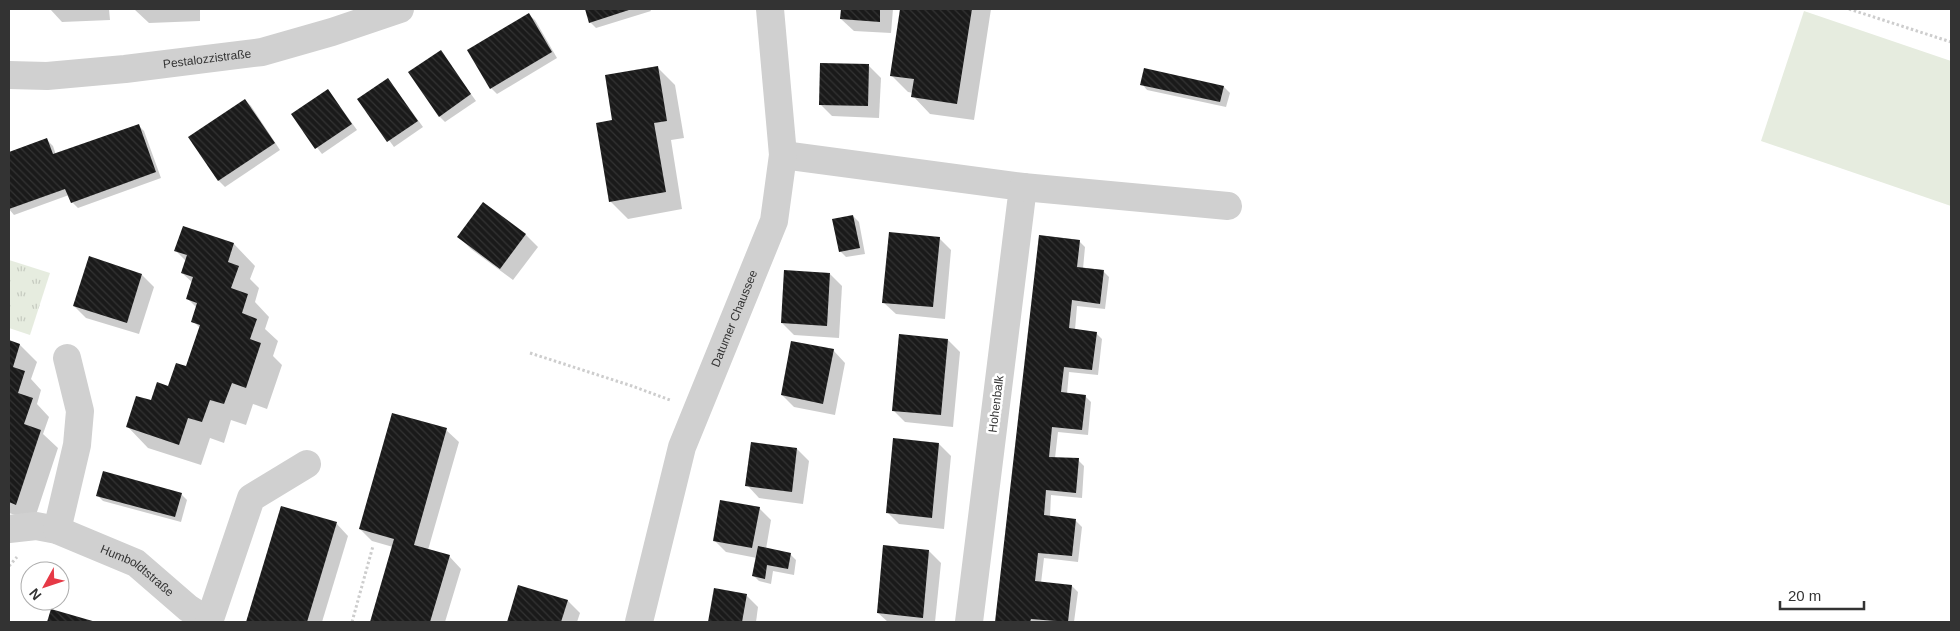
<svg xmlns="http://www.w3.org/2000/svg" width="1960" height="631" font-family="Arial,sans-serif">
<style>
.grass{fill:#e6ecdf}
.park{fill:url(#park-tufts)}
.shadow{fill:#0003}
.building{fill:url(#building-back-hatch)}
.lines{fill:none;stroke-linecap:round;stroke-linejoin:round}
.path{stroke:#cdcdcd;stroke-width:3;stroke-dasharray:2.5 2.5;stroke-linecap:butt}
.minor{stroke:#d0d0d0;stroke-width:28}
.labels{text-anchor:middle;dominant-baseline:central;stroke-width:5;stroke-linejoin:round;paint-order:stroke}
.street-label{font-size:12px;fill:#333;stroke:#fff}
</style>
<defs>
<pattern id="park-tufts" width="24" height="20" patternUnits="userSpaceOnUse" patternTransform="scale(1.25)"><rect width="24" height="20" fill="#e6ecdf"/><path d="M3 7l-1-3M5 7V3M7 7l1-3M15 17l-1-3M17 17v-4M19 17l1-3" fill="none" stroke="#c6cbc0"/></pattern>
<pattern id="building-back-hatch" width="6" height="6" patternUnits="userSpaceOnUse" patternTransform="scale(1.25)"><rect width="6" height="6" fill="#1a1a1a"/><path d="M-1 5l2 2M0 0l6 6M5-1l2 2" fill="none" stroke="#333"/></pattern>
</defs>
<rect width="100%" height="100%" fill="#fff"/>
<!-- grass -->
<path class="grass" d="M1804,11L1951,61V206L1761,141Z"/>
<!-- park -->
<path class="park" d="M9,260L50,273L30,335L9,328Z"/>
<!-- shadow -->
<g class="shadow">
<path d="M50,9H109L110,20L62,22Z"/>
<path d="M134,9H200V21L149,23Z"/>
<path d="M586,9H650L651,11L596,28L590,22Z"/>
<path d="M842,9H893L891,33L854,31L841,19Z"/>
<path d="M901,9H991L974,120L930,114L913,96V93L908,92L891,75Z"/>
<path d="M529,15L535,20L557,58L497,94L491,88Z"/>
<path d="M440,51L476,101L445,122L439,116Z"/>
<path d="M869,66L881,78L879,118L832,116L820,104Z"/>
<path d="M657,67L675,85L684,138L671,140L682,209L628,219L610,201L614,121Z"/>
<path d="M388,79L423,127L394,147L359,99Z"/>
<path d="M1142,84L1224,87L1230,93L1226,107L1147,90Z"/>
<path d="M328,90L357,130L322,154L292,115Z"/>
<path d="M245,100L251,106L280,150L225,187L219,181L190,137Z"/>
<path d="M138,125L144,131L161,178L78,208L72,202L69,195L14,215L9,209V153L47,140L53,146L56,155Z"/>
<path d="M853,216L859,222L865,254L846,257L840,251Z"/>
<path d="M526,235L538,247L513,280L471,249L459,237Z"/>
<path d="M1040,237L1079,241L1085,247L1083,269L1103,271L1109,277L1105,309L1077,306L1075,330L1096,333L1102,339L1098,375L1069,372L1067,394L1085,396L1091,402L1088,435L1058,432L1055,458L1078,460L1084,466L1082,498L1051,495L1050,517L1076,521L1082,527L1078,562L1044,558L1041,583L1072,586L1078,592L1074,622H996Z"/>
<path d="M939,238L951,250L945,319L896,314L883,302Z"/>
<path d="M234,244L255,266L250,279L259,288L255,302L269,317L265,329L278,341L273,356L282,365L267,409L253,404L246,425L231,420L224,443L210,438L201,465L148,448L127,426L169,388L187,368L200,328L193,321L197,308L187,298L193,283L182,273L186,261L176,251Z"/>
<path d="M830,274L842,286L839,338L794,335L782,323Z"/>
<path d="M142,275L154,287L139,334L86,318L74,306Z"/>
<path d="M948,340L960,352L953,427L905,422L893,410Z"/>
<path d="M9,341L20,345L37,362L31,379L41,390L37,404L49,417L43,434L58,448L34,521L9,513Z"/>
<path d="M833,350L845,363L835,415L794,407L782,395Z"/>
<path d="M446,430L459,442L428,550L449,556L461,569L445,622H372L393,547L372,541L360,529Z"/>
<path d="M939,444L951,456L944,529L899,524L887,512Z"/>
<path d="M797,449L809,461L803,504L759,498L747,485Z"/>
<path d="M181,494L187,500L181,522L103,501L97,495Z"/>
<path d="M281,507L336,523L348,536L322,622H247Z"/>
<path d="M759,508L771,520L766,549L790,554L796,560L794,575L773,571L771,584L759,581L753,575L757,558L726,552L714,540Z"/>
<path d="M929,551L941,563L935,622H888L878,613Z"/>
<path d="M519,586L568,601L580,613L577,622H508Z"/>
<path d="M715,590L746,595L758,607L756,622H709Z"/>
</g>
<!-- building -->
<g class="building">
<path d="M585,9H632L589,23Z"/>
<path d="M841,9H880V22L840,19Z"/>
<path d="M900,9H972L957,104L911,97L914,79L890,76Z"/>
<path d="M529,13L552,52L490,89L467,50Z"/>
<path d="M441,50L471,94L439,117L408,72Z"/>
<path d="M820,63L869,64L868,106L819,105Z"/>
<path d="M658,66L667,121L654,123L666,192L609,202L596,123L612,120L605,75Z"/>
<path d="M1144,68L1224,86L1220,102L1140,85Z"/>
<path d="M388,78L418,121L387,142L357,99Z"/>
<path d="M328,89L352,124L315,149L291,114Z"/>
<path d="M245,99L275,143L218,181L188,137Z"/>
<path d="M139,124L156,172L71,203L65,189L9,209V152L47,138L53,154Z"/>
<path d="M483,202L526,234L500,269L457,237Z"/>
<path d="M853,215L860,248L839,252L832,219Z"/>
<path d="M183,226L234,243L228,262L239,266L231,288L248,294L242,313L257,319L250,339L261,343L246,388L232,383L224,404L210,400L202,422L188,418L179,445L126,427L136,396L151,400L157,382L168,386L176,363L186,366L200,325L191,322L197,303L186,299L193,277L181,273L187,255L174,251Z"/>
<path d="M889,232L940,237L933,307L882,303Z"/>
<path d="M1039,235L1080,240L1077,267L1104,270L1100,304L1072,300L1069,328L1097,332L1092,370L1064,367L1061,392L1086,395L1082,430L1052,427L1049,457L1079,458L1076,493L1046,490L1044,515L1076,519L1072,556L1038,553L1035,581L1072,585L1068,622L1031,619L1030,622H995Z"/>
<path d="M89,256L142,274L127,323L73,306Z"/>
<path d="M784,270L830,273L827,326L781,323Z"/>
<path d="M899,334L948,339L941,415L892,411Z"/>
<path d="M9,340L20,344L13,367L25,371L18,393L33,398L24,424L41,430L16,505L9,502Z"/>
<path d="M791,341L834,349L823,404L781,395Z"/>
<path d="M392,413L447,428L414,545L450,555L430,622H370L394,539L359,529Z"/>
<path d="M893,438L939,443L932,518L886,513Z"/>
<path d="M751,442L797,448L792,492L745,486Z"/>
<path d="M103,471L182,493L175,517L96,496Z"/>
<path d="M720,500L760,507L752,548L713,541Z"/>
<path d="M281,506L337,522L307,622H246Z"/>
<path d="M883,545L929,550L923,618L877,613Z"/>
<path d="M758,546L791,553L788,569L767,565L765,579L752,576Z"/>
<path d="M518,585L568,600L561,622H507Z"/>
<path d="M714,588L747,594L742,622H708Z"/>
<path d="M51,609L96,622H47Z"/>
</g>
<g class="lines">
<!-- path -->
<g class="path">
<path d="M1849,9L1951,42"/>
<path d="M530,353L632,386L670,400"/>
<path d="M9,566L17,557"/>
<path d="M352,622L373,546"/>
</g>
<!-- minor -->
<g class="minor">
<path id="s1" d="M9,75L47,76L125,69L262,52L332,32L400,9"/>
<path d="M783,155L1023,187L969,622"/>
<path d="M1023,187L1228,206"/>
<path id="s2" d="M9,529L36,526L57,530L136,563L188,608L210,622"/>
<path d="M57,530L77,445L80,411L67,358"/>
<path d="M209,622L251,498L307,464"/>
<path id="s3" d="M639,622L682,447L774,221L783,155L770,9"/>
</g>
</g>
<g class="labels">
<!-- street labels -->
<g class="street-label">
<text stroke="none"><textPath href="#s1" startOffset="199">Pestalozzistraße</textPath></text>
<text stroke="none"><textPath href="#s3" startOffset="319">Datumer Chaussee</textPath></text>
<text transform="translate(996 404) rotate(-83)">Hohenbalk</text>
<text stroke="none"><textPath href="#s2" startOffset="139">Humboldtstraße</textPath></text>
</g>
</g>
<!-- border -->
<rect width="1960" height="631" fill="none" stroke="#333333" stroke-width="20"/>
<!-- north arrow -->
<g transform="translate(45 586) rotate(230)"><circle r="24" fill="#ffffff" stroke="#adadad"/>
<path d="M0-4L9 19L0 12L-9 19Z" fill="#e63946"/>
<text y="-8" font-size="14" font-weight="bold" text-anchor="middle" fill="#333333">N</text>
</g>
<!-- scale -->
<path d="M1780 601v8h84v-8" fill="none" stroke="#333333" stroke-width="2.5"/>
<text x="1788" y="601" font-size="15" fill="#333333" stroke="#ffffff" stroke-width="4" paint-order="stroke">20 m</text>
</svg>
